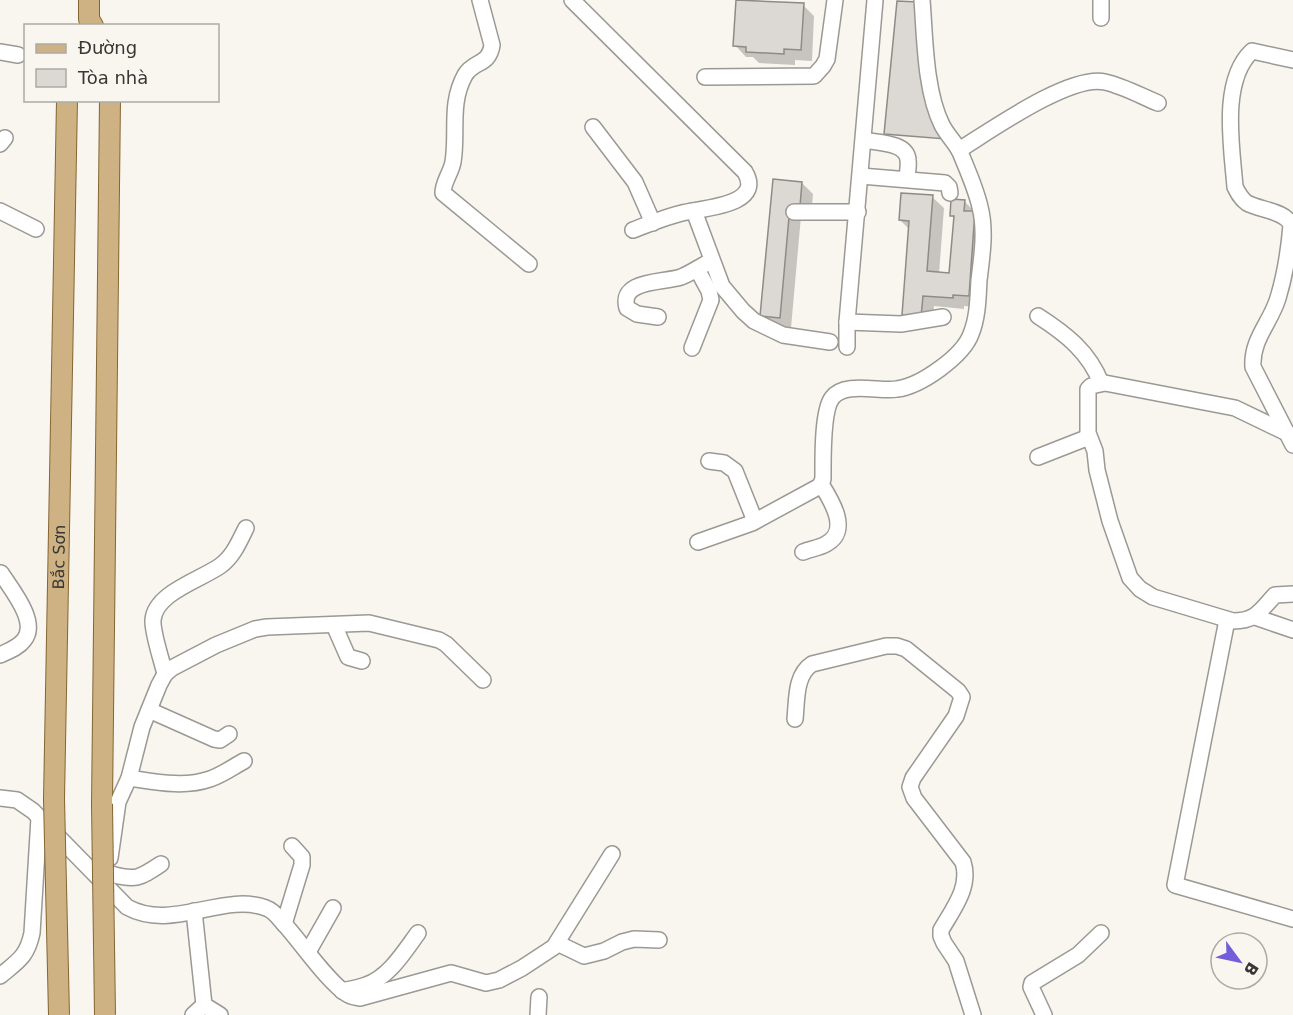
<svg xmlns="http://www.w3.org/2000/svg" width="1293" height="1015" font-family="'DejaVu Sans',sans-serif">
<style>
.shadow{fill:#0003}
.building{fill:#dcd8d3;stroke:#8e8b86;stroke-width:1.5}
.lines{fill:none;stroke-linecap:round;stroke-linejoin:round}
.minor-casing{stroke:#9c9994;stroke-width:18}
.major-casing{stroke:#856632;stroke-width:22}
.minor{stroke:#fff;stroke-width:15}
.major{stroke:#ceb283;stroke-width:20}
.major-bridge-casing{stroke:#856632;stroke-width:22;stroke-linecap:butt}
.major-bridge{stroke:#ceb283;stroke-width:20}
.labels{text-anchor:middle;dominant-baseline:central;stroke-width:6;stroke-linejoin:round;paint-order:stroke}
.street-label{font-size:16px;fill:#383735;stroke:#f9f6f0}
</style>
<rect width="100%" height="100%" fill="#f9f6f0"/>
<!-- shadow -->
<g class="shadow">
<path d="M803,5L814,16L812,61L795,60V65L759,63L753,57H746L735,45Z"/>
<path d="M939,131L945,139L886,133Z"/>
<path d="M774,181L802,183L813,194L811,217L801,216L791,328L773,327L762,315Z"/>
<path d="M932,197L944,208L939,274L951,275L955,219L951,215L965,202L976,213L979,307L964,306V309L934,306L932,328L915,326L904,315L910,230L900,220Z"/>
</g>
<!-- building -->
<g class="building">
<path d="M736,0L804,3L801,50L784,49V54L746,52V47L733,46Z"/>
<path d="M897,1L918,2L946,139L884,134Z"/>
<path d="M773,179L802,182L800,206H790L780,318L760,316Z"/>
<path d="M901,193L933,195L927,271L949,273L954,216H950L951,199L965,200L964,211H975L969,296L953,295V298L923,296L921,317L902,315L909,221L899,220Z"/>
</g>
<g class="lines">
<defs>
<g id="minor">
<path d="M480,0L492,45C489,66 474,60 465,75C449,104 458,132 453,162C451,173 443,182 443,193L529,264"/>
<path d="M572,0L745,172C765,206 701,208 682,213C665,217 649,224 633,230"/>
<path d="M1101,0V18"/>
<path d="M0,52L18,55"/>
<path d="M1293,60L1252,51C1220,81 1232,148 1235,187C1238,193 1241,199 1247,203C1260,210 1286,211 1291,225C1289,249 1285,275 1278,298C1271,322 1251,340 1253,367L1293,445"/>
<path d="M705,77L814,76L823,66L827,59L835,0"/>
<path d="M593,127L635,182L653,223"/>
<path d="M864,140C877,143 907,142 908,160C909,166 907,173 907,179"/>
<path d="M0,144L5,138"/>
<path d="M959,150C990,131 1070,74 1105,82C1123,86 1141,96 1158,103"/>
<path d="M861,176L945,183L949,187L950,193"/>
<path d="M0,211L36,229"/>
<path d="M694,211L722,286L743,311L754,321L783,335L830,342"/>
<path d="M794,212H858"/>
<path d="M1038,316C1066,334 1089,352 1101,383"/>
<path d="M658,317L637,314L627,308C619,279 664,283 681,277C691,273 701,266 711,261"/>
<path d="M847,322L901,324L943,317"/>
<path d="M847,347V322L875,0"/>
<path d="M692,348L711,300L709,291L697,269"/>
<path d="M1289,434L1235,408L1105,383L1091,386L1088,389V433L1095,451L1097,470L1110,521L1130,578L1140,589L1153,597L1233,621C1256,621 1260,611 1275,595L1293,594"/>
<path d="M1038,457L1089,437"/>
<path d="M709,461L724,463L735,471L755,521"/>
<path d="M698,542L752,523L820,486L823,479C823,461 822,411 832,398C844,381 880,392 897,389C921,386 963,356 971,334C978,317 978,297 979,280C982,256 986,230 980,207C976,189 967,169 960,152C955,142 947,135 942,125C925,91 925,38 922,0"/>
<path d="M803,552C810,549 819,548 826,544C851,531 831,500 821,484"/>
<path d="M1255,617L1293,630"/>
<path d="M1227,620L1175,885L1293,919"/>
<path d="M334,625L348,657L362,661"/>
<path d="M0,655C8,651 18,648 24,640C39,622 11,589 1,573"/>
<path d="M165,674C162,661 152,632 153,620C155,593 200,580 220,566C233,557 239,542 246,528"/>
<path d="M149,710L214,739L220,740L229,734"/>
<path d="M795,719C797,700 795,675 812,664L886,646H897L906,649L958,691L962,697L956,716L913,778L910,787L914,798L963,862C971,887 953,909 941,930V936L944,943L956,961L973,1015"/>
<path d="M129,778C156,782 184,788 210,779C222,775 233,767 244,761"/>
<path d="M0,798L17,800L33,811L127,907C172,932 223,892 266,908C275,911 280,920 286,926C302,944 329,983 347,994C351,997 356,997 360,998L451,973L486,983L499,980L522,968L554,947L612,854"/>
<path d="M110,858L118,802L129,778L142,727L159,685L165,674L172,668L216,645L255,629L267,627L369,623L439,640L446,644L483,680"/>
<path d="M111,874C136,881 140,878 161,864"/>
<path d="M194,911L204,1005L220,1015"/>
<path d="M284,924L302,865V857L292,846"/>
<path d="M557,943L584,956L604,951L622,942L634,939L659,940"/>
<path d="M308,952L333,908"/>
<path d="M0,976C18,961 27,957 32,933L39,818"/>
<path d="M342,991C350,989 359,988 366,985C389,977 404,952 418,933"/>
<path d="M193,1015L204,1005"/>
<path d="M538,1015L539,997"/>
<path d="M1044,1015L1031,987L1032,983L1078,955L1101,933"/>
</g>
<g id="major">
<path d="M89,0V19L93,26"/>
<path id="s1" d="M54,799L67,100"/>
<path d="M102,804L110,100"/>
</g>
</defs>
<!-- minor casing -->
<use href="#minor" class="minor-casing"/>
<!-- major casing -->
<use href="#major" class="major-casing"/>
<!-- minor -->
<use href="#minor" class="minor"/>
<!-- major -->
<use href="#major" class="major"/>
<defs>
<g id="major-bridge">
<path d="M54,799L59,1015"/>
<path d="M102,804L105,1015"/>
</g>
</defs>
<!-- major-bridge casing -->
<use href="#major-bridge" class="major-bridge-casing"/>
<!-- major-bridge -->
<use href="#major-bridge" class="major-bridge"/>
</g>
<g class="labels">
<!-- street labels -->
<g class="street-label">
<text stroke="none"><textPath href="#s1" startOffset="242">Bắc Sơn</textPath></text>
</g>
</g>
<!-- legend -->
<rect x="24" y="24" width="195" height="78" fill="#f9f6f0" stroke="#acaaa5" stroke-width="1.5"/>
<rect x="36" y="44" width="30" height="9" fill="#ceb283" stroke="#acaaa5" stroke-width="1.5"/>
<text x="78" y="54" font-size="18" fill="#383735">Đường</text>
<rect x="36" y="69" width="30" height="18" fill="#dcd8d3" stroke="#acaaa5" stroke-width="1.5"/>
<text x="78" y="84" font-size="18" fill="#383735">Tòa nhà</text>
<!-- north arrow -->
<g transform="translate(1239 961) rotate(123)"><circle r="28" fill="#f9f6f0" stroke="#acaaa5" stroke-width="1.5"/>
<path d="M0-4.5L10 22L0 15L-10 22Z" fill="#735ed9"/>
<text y="-9" font-size="16" font-weight="bold" text-anchor="middle" fill="#383735">B</text>
</g>
</svg>
